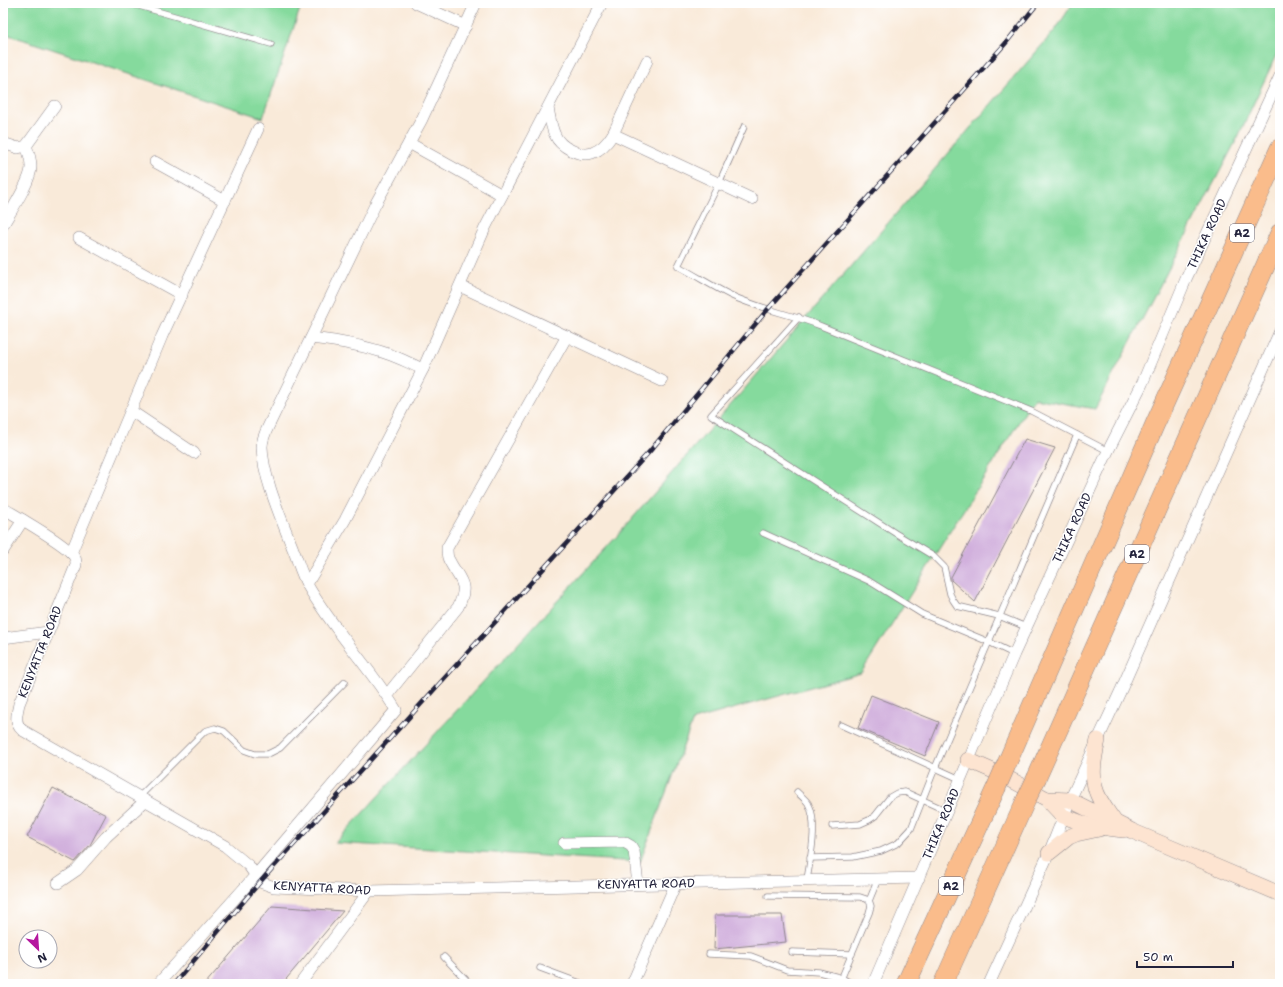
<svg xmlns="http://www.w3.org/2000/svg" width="1283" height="987" font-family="'Shantell Sans',sans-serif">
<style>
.green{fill:#85da9d;stroke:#547e6c}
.building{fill:#d1b0dd}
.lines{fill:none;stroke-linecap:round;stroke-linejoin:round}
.lane-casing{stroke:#8e868a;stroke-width:7}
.street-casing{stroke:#8e868a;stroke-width:12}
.secondary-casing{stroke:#8e868a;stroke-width:16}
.highway-casing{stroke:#8e868a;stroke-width:20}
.lane{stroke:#fff;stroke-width:5.5}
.street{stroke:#fff;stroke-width:11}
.secondary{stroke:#fde4d1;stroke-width:15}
.highway{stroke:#fabc8b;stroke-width:19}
.rail-casing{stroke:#22223b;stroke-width:4.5}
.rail{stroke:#fff;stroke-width:3;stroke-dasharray:9;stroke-linecap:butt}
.highway-bridge-casing{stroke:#8e868a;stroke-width:20;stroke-linecap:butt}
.highway-bridge{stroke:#fabc8b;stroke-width:19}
.labels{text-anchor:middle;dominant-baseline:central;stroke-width:3;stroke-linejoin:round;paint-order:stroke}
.shield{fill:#fff;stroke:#646476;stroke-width:1}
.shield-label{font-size:11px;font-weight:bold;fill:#22223b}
.street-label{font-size:12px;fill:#22223b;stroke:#fff}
</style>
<rect width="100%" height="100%" fill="#fff"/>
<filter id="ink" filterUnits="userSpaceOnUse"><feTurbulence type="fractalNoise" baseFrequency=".025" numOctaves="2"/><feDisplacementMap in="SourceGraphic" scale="8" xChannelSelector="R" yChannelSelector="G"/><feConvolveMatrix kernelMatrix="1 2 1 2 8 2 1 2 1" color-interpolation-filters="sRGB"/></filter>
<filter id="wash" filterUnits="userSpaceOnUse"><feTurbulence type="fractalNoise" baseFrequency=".012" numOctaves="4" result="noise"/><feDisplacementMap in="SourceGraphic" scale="16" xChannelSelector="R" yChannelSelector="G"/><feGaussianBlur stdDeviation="0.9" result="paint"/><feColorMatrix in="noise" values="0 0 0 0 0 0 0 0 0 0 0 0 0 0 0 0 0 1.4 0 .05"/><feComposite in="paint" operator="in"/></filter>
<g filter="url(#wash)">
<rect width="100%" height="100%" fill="#f9ead9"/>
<!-- green -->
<g class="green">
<path d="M3,3H302L263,118L3,33Z"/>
<path d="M1073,3H1280V47L1238,137L1095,409L1034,398L861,673L693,720L640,862L335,843L618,535L1056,29Z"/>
</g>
<g id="blocks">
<!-- building -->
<g class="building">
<path d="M1025,439L1055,448L975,602L951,580V577Z"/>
<path d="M871,695L939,722L925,756L858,728Z"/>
<path d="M53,788L106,815L90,845L75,862L27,837Z"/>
<path d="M272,906L343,911L282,984H205Z"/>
<path d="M715,915H782L786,942L714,949Z"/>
</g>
</g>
</g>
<g filter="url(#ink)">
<use href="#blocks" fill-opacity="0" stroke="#8e868a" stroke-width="1"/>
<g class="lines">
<defs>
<g id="lane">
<path d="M129,3L271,44"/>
<path d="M744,127L719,183L678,266C695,275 712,286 730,295C759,309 791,314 821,326L1031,411L1108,451"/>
<path d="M799,317L711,415L895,533L933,556L944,567L950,594L953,600L957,606L999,616L1026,627"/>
<path d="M763,533L869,581L922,614L989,642L1014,654"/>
<path d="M841,725L960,779"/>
<path d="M797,792C800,795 805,799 808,803C819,822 810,859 807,880"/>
<path d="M139,797L205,731L215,728L224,731L244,750L255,754H268L280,748L345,682"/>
<path d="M832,826L860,824L869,820L875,816L890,797L897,793L905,792L947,811"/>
<path d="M810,858L853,857L881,851L898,843L911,829L935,768L1077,435"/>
<path d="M768,896L860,897L869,900L871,906L869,913L839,984"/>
<path d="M869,901L878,879"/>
<path d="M792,952L852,954"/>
<path d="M709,954L751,956L787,970L819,972L842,978L852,984"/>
<path d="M444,957L470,984"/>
<path d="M540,968L583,984"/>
</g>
<g id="street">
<path d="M416,3L466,26"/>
<path d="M548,108C550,117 551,127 555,135C560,147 580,157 592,153C601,150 608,142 613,134L647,61"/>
<path d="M613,134L752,199"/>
<path d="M3,143L18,148L26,146L55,106"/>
<path d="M409,143L502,195"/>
<path d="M155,162L225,201"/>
<path d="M3,225C11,211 31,181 31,167C31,159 29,153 26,146"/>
<path d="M79,238L182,295"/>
<path d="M460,286L662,381"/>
<path d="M311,338C337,341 363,345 388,354C400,358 411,364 423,369"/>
<path d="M131,411L194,453"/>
<path d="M3,508C16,516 71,547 75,558C76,560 76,562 76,565L19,704C17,713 14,723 22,730L225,846L249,866L260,882L274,887L369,891L919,878"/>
<path d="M3,551L23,520"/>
<path d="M71,553L162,336L258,129"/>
<path d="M307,584L345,520L423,369L485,228L602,3"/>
<path d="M3,638L48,632"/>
<path d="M387,695L458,607C470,583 459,580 449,560C447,557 447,552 447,548L567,336"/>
<path d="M564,843L624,842L631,846L634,851L638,884"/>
<path d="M58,883L77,870L106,837L145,801"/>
<path d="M158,984L256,875L396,710C370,667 333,630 308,586C301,574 298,561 293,549C282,520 263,478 262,447C262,440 265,433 268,427L375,205L422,119L476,3"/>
<path d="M300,984L369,891"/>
<path d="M632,984L676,883"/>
<path d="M873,984L1014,654L1108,451L1142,384L1186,279L1280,76"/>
<path d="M989,984L1049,853L1070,800L1121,690L1280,331"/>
</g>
<g id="secondary">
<path d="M1098,740C1095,755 1091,771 1095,787C1098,800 1108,812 1115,822"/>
<path d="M968,760L1000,774L1047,799L1063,816L1085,824L1100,827L1123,830"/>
<path d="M1047,799L1070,800L1132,831L1280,894"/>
<path d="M1049,853L1069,837L1076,834L1099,829"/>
</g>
<g id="highway">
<path d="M1007,763L1155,424L1280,148"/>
<path d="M1037,777L1280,233"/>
<path d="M906,984L996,788"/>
<path d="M943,984L1026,800"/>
</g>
</defs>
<!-- lane casing -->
<use href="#lane" class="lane-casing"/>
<!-- street casing -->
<use href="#street" class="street-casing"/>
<!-- secondary casing -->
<use href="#secondary" class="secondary-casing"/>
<!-- highway casing -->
<use href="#highway" class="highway-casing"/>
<!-- lane -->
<use href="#lane" class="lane"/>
<!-- street -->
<use href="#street" class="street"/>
<!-- secondary -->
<use href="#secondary" class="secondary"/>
<!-- highway -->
<use href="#highway" class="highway"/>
<defs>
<path id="rail" d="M174,984L260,882L650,451L768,309L1005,44L1038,3"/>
</defs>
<!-- rail casing -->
<use href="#rail" class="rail-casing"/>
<!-- rail -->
<use href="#rail" class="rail"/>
<defs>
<g id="highway-bridge">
<path d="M996,788L1007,763"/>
<path d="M1026,800L1037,777"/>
</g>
</defs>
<!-- highway-bridge casing -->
<use href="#highway-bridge" class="highway-bridge-casing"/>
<!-- highway-bridge -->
<use href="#highway-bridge" class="highway-bridge"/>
</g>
</g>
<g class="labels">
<!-- shield labels -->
<g class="shield">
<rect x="1230" y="224" width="24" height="18" rx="3"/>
<rect x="1125" y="545" width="24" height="18" rx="3"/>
<rect x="939" y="877" width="24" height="18" rx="3"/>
</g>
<g class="shield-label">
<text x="1242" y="233">A2</text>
<text x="1137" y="554">A2</text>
<text x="951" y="886">A2</text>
</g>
<!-- street labels -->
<g class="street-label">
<text transform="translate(1207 234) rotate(-65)">THIKA ROAD</text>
<text transform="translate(1072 528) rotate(-65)">THIKA ROAD</text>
<text transform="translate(40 652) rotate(-68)">KENYATTA ROAD</text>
<text transform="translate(941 824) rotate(-67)">THIKA ROAD</text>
<text transform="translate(646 884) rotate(-1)">KENYATTA ROAD</text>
<text transform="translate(322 888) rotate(3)">KENYATTA ROAD</text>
</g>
</g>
<!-- margin -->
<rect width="1283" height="987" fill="none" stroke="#fff" stroke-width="16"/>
<!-- north arrow -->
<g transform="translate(38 949) rotate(155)"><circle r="19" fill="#ffffff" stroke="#a7a7b1"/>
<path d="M0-3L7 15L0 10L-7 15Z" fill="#b5179e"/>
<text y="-6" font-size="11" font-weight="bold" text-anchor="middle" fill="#22223b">N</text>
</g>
<!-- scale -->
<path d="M1137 961v6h96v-6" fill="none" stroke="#22223b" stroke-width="2"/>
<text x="1143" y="961" font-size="12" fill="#22223b" stroke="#ffffff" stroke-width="3" paint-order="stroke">50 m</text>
</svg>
